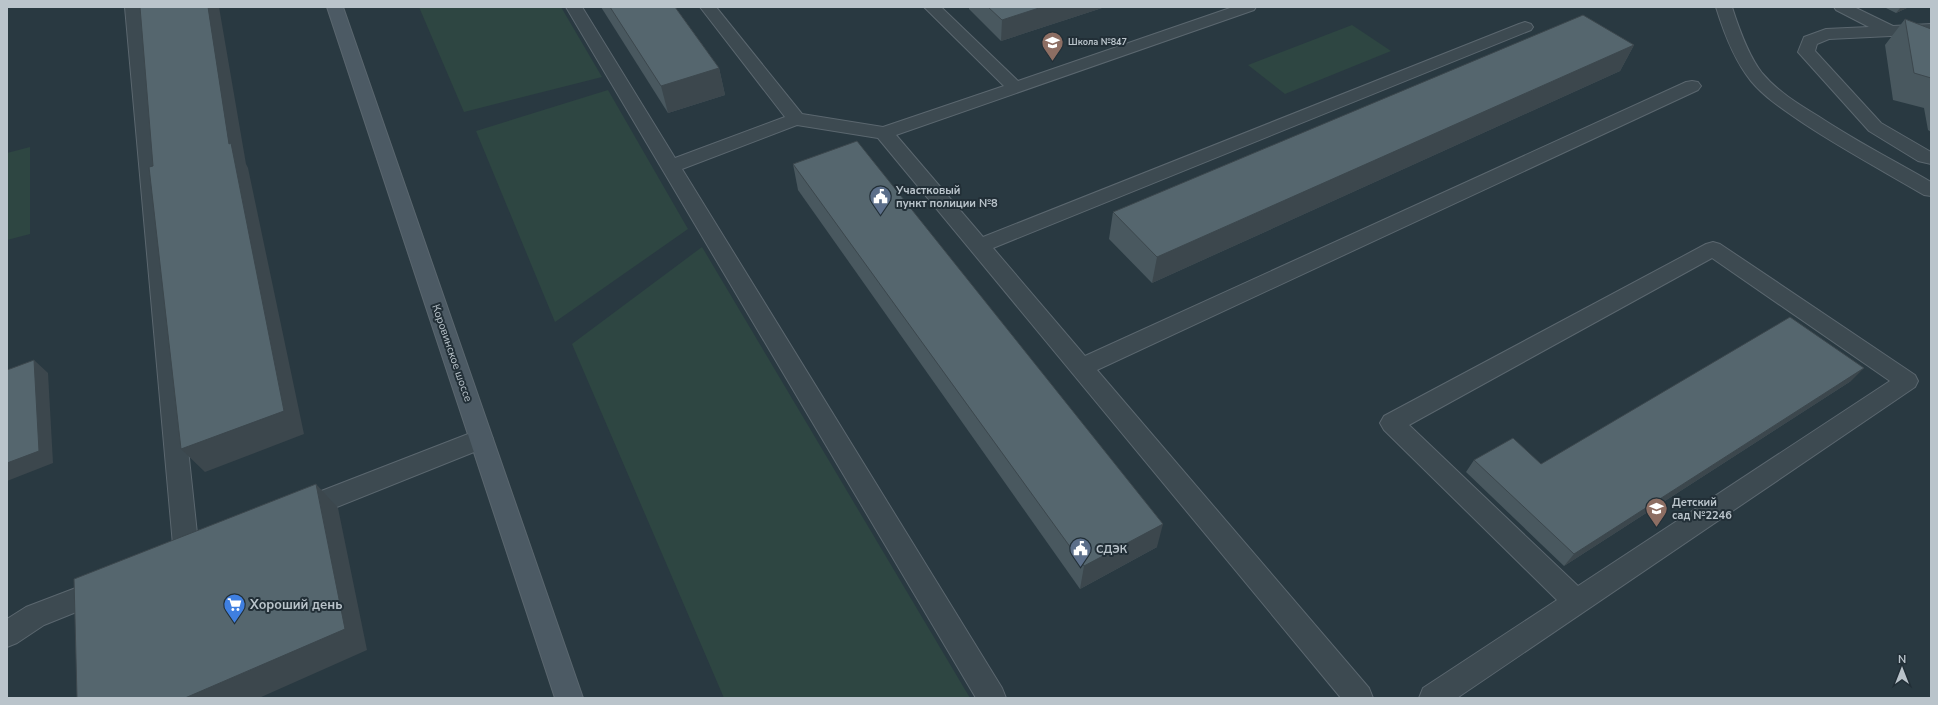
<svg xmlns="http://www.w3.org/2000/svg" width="1938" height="705" font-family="'Nunito Sans',sans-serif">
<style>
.green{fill:#2e4642}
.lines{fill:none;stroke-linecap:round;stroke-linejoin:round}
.service-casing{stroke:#5b676f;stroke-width:2}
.minor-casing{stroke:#5b676f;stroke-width:2}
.secondary-casing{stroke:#5b676f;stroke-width:2}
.service{fill:#3d4a51;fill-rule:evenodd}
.minor{fill:#3d4a51;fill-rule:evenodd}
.secondary{fill:#4c5a64;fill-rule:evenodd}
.wall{fill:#49585f}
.shaded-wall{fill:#3c474d}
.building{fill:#55666e;stroke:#3c474d}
.labels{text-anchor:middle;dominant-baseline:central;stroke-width:4;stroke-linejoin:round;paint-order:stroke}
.far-poi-label{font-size:9px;font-weight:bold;fill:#bac4cb;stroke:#222f37;text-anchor:start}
.poi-label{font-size:11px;font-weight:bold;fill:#bac4cb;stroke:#222f37;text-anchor:start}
.street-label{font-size:11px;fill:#bac4cb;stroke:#222f37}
.near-poi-label{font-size:13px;font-weight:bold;fill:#bac4cb;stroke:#222f37;text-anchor:start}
</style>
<rect width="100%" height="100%" fill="#293941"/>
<!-- green -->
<g class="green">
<path d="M419,7H561L602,77L464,112Z"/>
<path d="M1352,25L1391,51L1285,94L1248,65Z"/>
<path d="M608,90L688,229L555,322L476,131Z"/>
<path d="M30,147V234L7,240V153Z"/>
<path d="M702,247L970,698H724L572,344Z"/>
</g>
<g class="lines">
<defs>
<g id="service">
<path d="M125,7H141L198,543L204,545L208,553L204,561L187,567L178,564L174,556Z"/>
<path d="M566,7H582L675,158L785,117L700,7H716L802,114L883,127L1004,86L924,7H941L1018,81L1233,7H1256L1254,10L896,135L983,237L1519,24L1525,22L1531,24L1533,27L1531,30L993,248L1085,356L1686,82L1692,81L1698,82L1701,86L1698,90L1097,370L1369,688L1373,698H1341L878,138L797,125L682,169L1002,688L1006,698H976Z"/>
<path d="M1834,7H1854L1893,26L1931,24V34L1829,39L1817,44L1815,51L1881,123L1931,152V164L1918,161L1869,131L1798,52L1804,37L1826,29L1869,27L1836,10Z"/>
<path d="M1713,242L1720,244L1915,375L1918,381L1915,387L1457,698H1419L1423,688L1557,600L1384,430L1380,423L1384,416L1706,244ZM1712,258L1890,381L1578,586L1409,425Z"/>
<path d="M481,429L489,432L493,439L489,446L302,521L293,518L290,510L293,502Z"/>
<path d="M102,578L111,582L115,590L111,598L44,625L17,643L7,647V619L26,607Z"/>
</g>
<path id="minor" d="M1716,7H1732C1739,29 1748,55 1762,73C1777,91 1798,104 1818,116C1854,140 1893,160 1931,182V196L1924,195C1885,172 1844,150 1806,125C1787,112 1766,99 1751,81C1734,60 1724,33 1716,7Z"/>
<path id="secondary" d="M327,7H343L583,698H555Z"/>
</defs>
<!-- service casing -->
<use href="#service" class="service-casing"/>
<!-- minor casing -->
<use href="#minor" class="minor-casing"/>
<!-- secondary casing -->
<use href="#secondary" class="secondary-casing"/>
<!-- service -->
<use href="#service" class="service"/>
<!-- minor -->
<use href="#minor" class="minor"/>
<!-- secondary -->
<use href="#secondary" class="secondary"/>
</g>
<!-- wall -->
<g class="wall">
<path d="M601,7H675L719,68L725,95L668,113Z"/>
<path d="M969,7H1105L1001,41L969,9Z"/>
<path d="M1884,7H1909L1896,13Z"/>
<path d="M1905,19L1931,29V132L1928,130L1924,108L1893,100L1885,45Z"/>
<path d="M1634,45L1620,71L1152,283L1109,239L1113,212Z"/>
<path d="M793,164L1157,547L1080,589L798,190Z"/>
<path d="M1851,381L1564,566L1466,472L1474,460L1541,464Z"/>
</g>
<!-- shaded-wall -->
<g class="shaded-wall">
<path d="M208,7H219L246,164L248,168L304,434L205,472L181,449L229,144Z"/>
<path d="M1042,7H1105L1001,41L1002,20Z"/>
<path d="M1901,7H1909L1896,13Z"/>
<path d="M1634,45L1620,71L1152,283L1157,257Z"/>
<path d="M719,68L725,95L668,113L661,86Z"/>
<path d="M34,360L48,373L53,463L7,481V463Z"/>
<path d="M1864,368L1851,381L1564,566L1574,554Z"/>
<path d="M316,484L338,508L367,650L259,698H185Z"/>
<path d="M1163,524L1157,547L1080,589L1084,566Z"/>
</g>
<!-- building -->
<g class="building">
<path d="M140,7H208L229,144L231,143L284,411L181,449L149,167L153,166Z"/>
<path d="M610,7H675L719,68L661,86Z"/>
<path d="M988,7H1042L1002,20Z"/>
<path d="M1583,15L1634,45L1157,257L1113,212Z"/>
<path d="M1905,19L1931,29V78L1914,73Z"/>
<path d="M857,141L1163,524L1084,566L793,164Z"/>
<path d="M1790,317L1864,368L1574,554L1474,460L1513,438L1541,464Z"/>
<path d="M34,360L39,451L7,463V370Z"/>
<path d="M316,484L345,629L185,698H77L74,579Z"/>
</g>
<!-- icons -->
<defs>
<symbol id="school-pin" viewBox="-11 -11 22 30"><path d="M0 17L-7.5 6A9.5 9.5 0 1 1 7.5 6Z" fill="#8d6e63" stroke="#222f37"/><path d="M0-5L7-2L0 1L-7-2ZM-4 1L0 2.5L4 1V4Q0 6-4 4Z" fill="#fff"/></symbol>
<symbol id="civic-pin" viewBox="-11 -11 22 30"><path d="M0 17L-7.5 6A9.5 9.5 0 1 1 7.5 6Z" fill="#5c6f8a" stroke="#222f37"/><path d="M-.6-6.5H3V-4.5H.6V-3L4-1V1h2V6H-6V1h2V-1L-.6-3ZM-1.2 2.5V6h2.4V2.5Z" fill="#fff"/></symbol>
<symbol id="supermarket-pin" viewBox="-11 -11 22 30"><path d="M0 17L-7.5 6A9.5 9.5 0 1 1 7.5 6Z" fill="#3f7fe0" stroke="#222f37"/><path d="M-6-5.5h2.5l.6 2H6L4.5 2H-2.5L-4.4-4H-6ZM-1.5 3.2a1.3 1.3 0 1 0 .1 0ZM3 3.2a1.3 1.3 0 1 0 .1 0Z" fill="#fff"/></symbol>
</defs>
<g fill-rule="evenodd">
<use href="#school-pin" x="1040" y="30" width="25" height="34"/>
<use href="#civic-pin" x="868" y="184" width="25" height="34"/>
<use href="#school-pin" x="1644" y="496" width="25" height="34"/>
<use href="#civic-pin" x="1068" y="536" width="25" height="34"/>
<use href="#supermarket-pin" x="222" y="592" width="25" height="34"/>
</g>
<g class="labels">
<!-- far-poi labels -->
<g class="far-poi-label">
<text x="1068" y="42">Школа №847</text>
</g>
<!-- poi labels -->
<g class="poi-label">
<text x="896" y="190">Участковый<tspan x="896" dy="13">пункт полиции №8</tspan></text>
<text x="1672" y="502">Детский<tspan x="1672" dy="13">сад №2246</tspan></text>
<text x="1096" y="549">СДЭК</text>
</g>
<!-- street labels -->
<g class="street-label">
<text transform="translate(452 353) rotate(71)">Коровинское шоссе</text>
</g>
<!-- near-poi labels -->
<g class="near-poi-label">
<text x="250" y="605">Хороший день</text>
</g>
</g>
<!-- border -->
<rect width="1938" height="705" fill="none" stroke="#bac4cb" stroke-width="16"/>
<!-- north arrow -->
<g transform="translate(1902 669)" stroke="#222f37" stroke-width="3" paint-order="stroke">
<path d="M0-3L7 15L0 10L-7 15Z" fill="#bac4cb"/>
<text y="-6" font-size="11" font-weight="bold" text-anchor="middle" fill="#bac4cb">N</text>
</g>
</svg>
